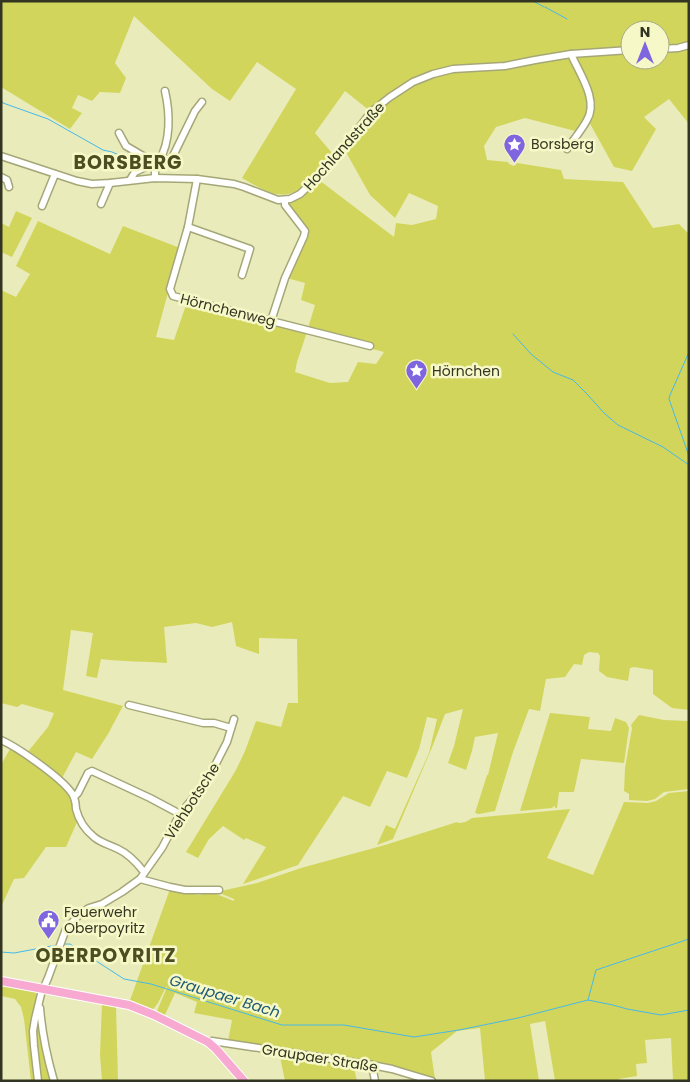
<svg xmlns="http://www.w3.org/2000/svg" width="690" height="1082" font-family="Poppins,sans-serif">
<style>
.green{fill:#d2d55c;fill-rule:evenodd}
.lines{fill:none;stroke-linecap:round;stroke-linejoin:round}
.stream{stroke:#46b8e9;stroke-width:1}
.minor-casing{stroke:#a5a778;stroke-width:9}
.major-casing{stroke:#fff;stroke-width:10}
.minor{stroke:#fff;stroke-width:6}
.major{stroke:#f8a9d2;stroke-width:8}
.labels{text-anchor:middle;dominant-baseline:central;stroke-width:5;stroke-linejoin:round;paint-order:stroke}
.poi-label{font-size:14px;fill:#333421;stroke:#f6f9c7;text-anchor:start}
.street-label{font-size:14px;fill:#333421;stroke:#f6f9c7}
.water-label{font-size:15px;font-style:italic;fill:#205b75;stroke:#f6f9c7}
.district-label{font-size:19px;font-weight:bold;letter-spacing:1px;fill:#4c4d21;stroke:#f6f9c7}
</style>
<rect width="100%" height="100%" fill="#e9ecba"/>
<!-- green -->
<g class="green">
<path d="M1,1H689V42L672,46H660V30H630V47L570,52L498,64L454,67L431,71L414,78L400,86L370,111L345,91L315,133L332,153L301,188C280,203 262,189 242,178L296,89L257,62L230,101L212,89L134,16L115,63L126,78L120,93L100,92L92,101L78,95L72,108L82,113L70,129L1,87Z"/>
<path d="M689,47V124L669,99L644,117L656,129L632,171L614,167L588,120L579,132L525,118L496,127L484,146L487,160L508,162L509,164L514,166L517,163L561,170L564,179L623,182L653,228L679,224L689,234V710L672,708L653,694V670L634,667L630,668L628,681L607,677L599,671L600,656L598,653L589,652L584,655L582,665L574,664L565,677L546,679L540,711L529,709L513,752L495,811L479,814L475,813L487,775H488L498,733L475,737L472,751L466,770L448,763L454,746L463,709L445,714L433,745L393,839L377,845L386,825L395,829L429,753L437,719L427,717L419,749L407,778L387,771L370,807L343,796L298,865L243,884L266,847L246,838L244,840L223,826L209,839L198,858L186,852L236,770L245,751L256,721L281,727L288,703H298L297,639L259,638V654L236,646L232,622L212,627L196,623L164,627L167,663C145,661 123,662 101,659L97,678L86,676L93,633L71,630L63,690L123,706L108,734L92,759L76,752L61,780L26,754L48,727L54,713L22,704L17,707L1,703V290L16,297L30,274L16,266L38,221L110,254L123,226L180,248L156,337L174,340L187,302L308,328L315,305L301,300L305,283L287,278L307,234L289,208L291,201L319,180L394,237L396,223L412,225L436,219L438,206L409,193L395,218L370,195L347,154L344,152L374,114L392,98L415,84L433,76L453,72L576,56L630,52V60H660V52ZM307,332L384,352L376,364L358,362L348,382L330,383L295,372L297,362Z"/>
<path d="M16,211L32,218L12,257L1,252V223L9,227Z"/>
<path d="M550,713L590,717L588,729L611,731L615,718L626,722L629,728L624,763L581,759L574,792H559L557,808H555V806H554L552,808L520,811Z"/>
<path d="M639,715L664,720L689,721V789L664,792L655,799L647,801L629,800V794L624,791L625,768L632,728L631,725Z"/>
<path d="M11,747L60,782L72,798L77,822L66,847H46L24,878L14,879L1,907V765Z"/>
<path d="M689,791V1081H673L671,1038L645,1040L647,1063L636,1064L637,1076L619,1079V1081H555L545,1021L530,1024L539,1081H485L480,1028L457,1031L431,1052L435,1079L392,1067L228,1041L232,1020L194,1013L197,1002L175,993L164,1017L157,1013V1011L167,987H166L158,1003L152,1011L129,1003L170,889H173L174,892L189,894L188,891H193L192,894L201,895L202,892H211L234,901V899L222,894L221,891L257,883L301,868L385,845L457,822L458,823C464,823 468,821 472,818L570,809L547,858L593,875L624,802L648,803L656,801L669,793Z"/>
<path d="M1,984L32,989L35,991L36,994V1005L33,1020L36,1081H31L24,1019L21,1007L15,999L1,996Z"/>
<path d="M102,1003L116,1006L118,1081H102L100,1055Z"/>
<path d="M39,1009C38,1027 41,1044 45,1061L47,1062L52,1081H40L35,1030Z"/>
<path d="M283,1054L353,1064L357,1081H285L280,1057V1055Z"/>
</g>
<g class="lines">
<!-- stream -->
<g class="stream">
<path d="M533,1L544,7"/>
<path d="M545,7L567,19"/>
<path d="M1,100L3,103L48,119L103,150L112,152L119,155"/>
<path d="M513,334L531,354L553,372L573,380L587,394L604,413L618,425L663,447L689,465"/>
<path d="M689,352L670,395L669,399L689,456"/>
<path d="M63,944H70L124,979L151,984L282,1025H344L414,1037L459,1030L518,1018L588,1000L613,1005L627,1009L661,1015L689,1010"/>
<path d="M1,952L14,953L57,945"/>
<path d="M588,1000L596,970L689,939"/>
</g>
<defs>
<g id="minor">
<path d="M660,49L678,48L689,45"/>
<path d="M119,133L126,146L155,163"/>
<path d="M567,149C573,140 582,130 587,120C599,100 579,73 571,54"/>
<path d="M1,156L77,181L92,184L110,183L155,178L197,179L234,184L244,187L278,200L290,199L300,194L318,177L343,149L371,112L390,97L413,82L433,74L453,69L505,66L535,60L571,54L630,50"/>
<path d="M161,157L167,160L172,158L195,111L202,102"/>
<path d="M155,163V178"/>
<path d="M1,177L7,180L9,187"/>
<path d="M197,179L188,227L170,289L173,296L370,346"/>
<path d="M130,180L135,172L159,161C171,141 170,113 165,91"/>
<path d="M101,204L110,183"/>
<path d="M42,206L55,174"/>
<path d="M188,227L250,249L242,275"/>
<path d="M271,321L285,278L304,236L305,231L285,205V200"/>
<path d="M129,705L203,723H214L231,728"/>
<path d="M1,740C17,747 67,781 74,797C75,800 76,805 76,809C79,821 84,829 94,837C101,843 110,845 118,849C129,854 137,863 144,872"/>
<path d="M74,797L78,793L88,773L92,771L150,798L180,814"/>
<path d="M140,879L170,887L185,890H219"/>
<path d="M40,1008C42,1033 47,1057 54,1081"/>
<path d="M208,1042L212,1041L372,1065L392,1069L432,1081"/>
<path d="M372,1065L375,1081"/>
<path d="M38,1081L34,1046L33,1031L35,1019L41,994L48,978L66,929L79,915L89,908L102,904L122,892L140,879L162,848L180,814L207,781L227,742L234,719"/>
</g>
<path id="major" d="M1,981L129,1005L154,1015L208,1042L216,1049L244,1081"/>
</defs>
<!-- minor casing -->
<use href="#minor" class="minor-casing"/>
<!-- major casing -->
<use href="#major" class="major-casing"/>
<!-- minor -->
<use href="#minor" class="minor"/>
<!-- major -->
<use href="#major" class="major"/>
</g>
<!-- icons -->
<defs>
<symbol id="sight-pin" viewBox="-11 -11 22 30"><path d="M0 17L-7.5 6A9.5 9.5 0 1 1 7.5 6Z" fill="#8065e0" stroke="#f6f9c7"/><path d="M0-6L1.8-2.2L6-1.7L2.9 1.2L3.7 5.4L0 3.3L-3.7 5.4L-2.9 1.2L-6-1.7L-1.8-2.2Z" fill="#fff"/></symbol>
<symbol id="civic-pin" viewBox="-11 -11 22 30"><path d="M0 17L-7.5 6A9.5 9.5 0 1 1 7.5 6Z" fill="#8065e0" stroke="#f6f9c7"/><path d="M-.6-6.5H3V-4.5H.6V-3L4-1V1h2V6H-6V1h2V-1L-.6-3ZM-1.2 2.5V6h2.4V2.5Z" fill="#fff"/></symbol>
</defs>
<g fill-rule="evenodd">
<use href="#sight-pin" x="502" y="132" width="25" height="34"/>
<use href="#sight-pin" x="404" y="358" width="25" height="34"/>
<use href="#civic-pin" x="36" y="908" width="25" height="34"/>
</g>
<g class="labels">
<!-- poi labels -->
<g class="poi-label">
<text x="531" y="144">Borsberg</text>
<text x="432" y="371">Hörnchen</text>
<text x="64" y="912">Feuerwehr<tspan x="64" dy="16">Oberpoyritz</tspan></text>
</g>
<!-- street labels -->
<g class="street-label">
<text transform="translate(344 146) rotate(-48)">Hochlandstraße</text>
<text transform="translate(228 310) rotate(14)">Hörnchenweg</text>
<text transform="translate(192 801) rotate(-57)">Viehbotsche</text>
<text transform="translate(320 1058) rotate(9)">Graupaer Straße</text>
</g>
<!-- water labels -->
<g class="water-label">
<text transform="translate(225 996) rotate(17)">Graupaer Bach</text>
</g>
<!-- district labels -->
<g class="district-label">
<text x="128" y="162">BORSBERG</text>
<text x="106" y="955">OBERPOYRITZ</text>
</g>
</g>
<!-- border -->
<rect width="690" height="1082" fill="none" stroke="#333421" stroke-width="5"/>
<!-- north arrow -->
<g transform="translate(645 45)"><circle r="24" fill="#f6f9c7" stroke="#a8aa85"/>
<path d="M0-4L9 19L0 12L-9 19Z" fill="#8065e0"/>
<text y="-8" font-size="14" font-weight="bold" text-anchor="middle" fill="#333421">N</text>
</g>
</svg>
